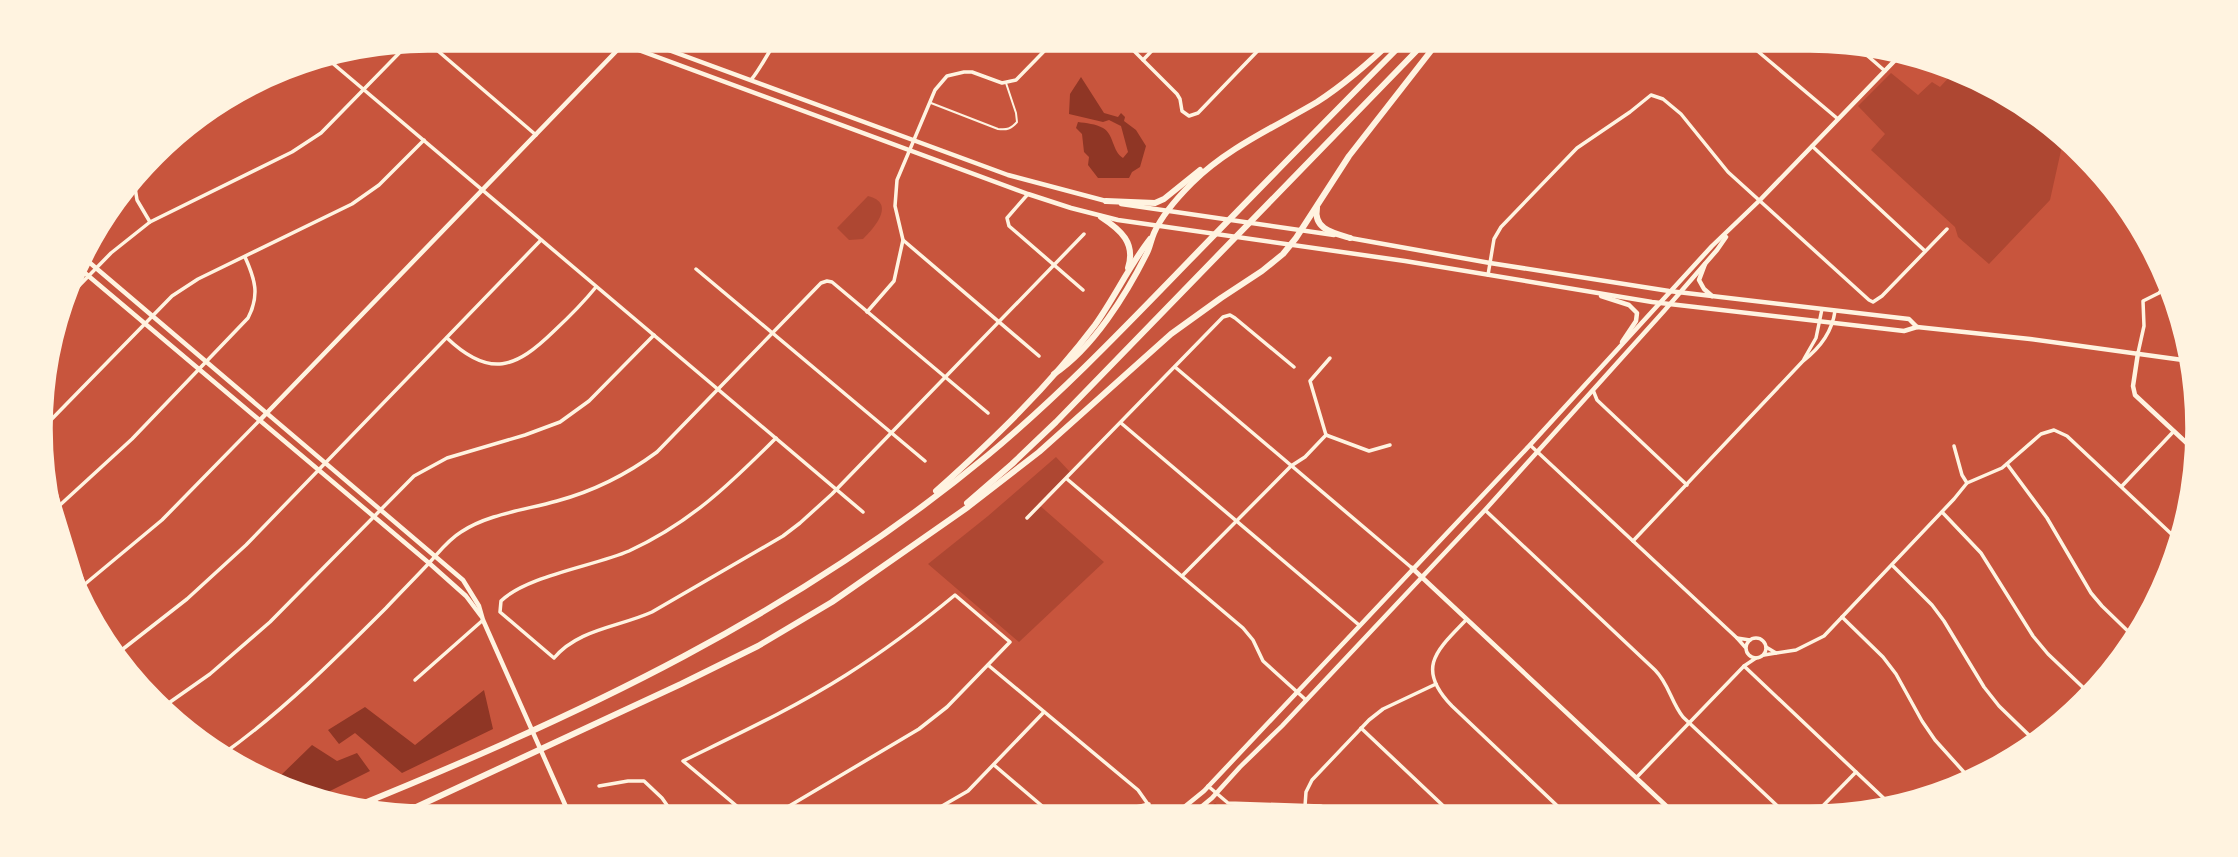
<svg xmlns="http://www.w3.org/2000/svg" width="2238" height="857" font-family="'Exo 2',sans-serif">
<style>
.green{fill:#ae4732}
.water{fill:#8f3625}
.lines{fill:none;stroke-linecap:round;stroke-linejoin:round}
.service{stroke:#fff3e0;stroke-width:2}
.minor{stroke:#fff3e0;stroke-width:3.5}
.tertiary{stroke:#fff3e0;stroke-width:4.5}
.secondary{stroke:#fff3e0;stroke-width:4.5}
.motorway{stroke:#fff3e0;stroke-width:6}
.rim{fill:none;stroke:#fff3e0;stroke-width:3.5}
</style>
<rect width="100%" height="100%" fill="#c8553d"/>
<!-- green -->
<g class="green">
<path d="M1891,73L1918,95L1932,82L1940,87L1953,73L2047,119L2066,141L2062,146L2050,200L1989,264L1958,237L1955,227L1871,150L1885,134L1858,106Z"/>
<path d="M868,196C896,203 875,227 863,239L849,240L837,228Z"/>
<path d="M1056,457L1070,472L1038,504L1104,562L1019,642L928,564L988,516Z"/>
<path d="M1215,803L1229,813L1297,812L1314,816L1199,817Z"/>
</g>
<!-- water -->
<g class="water">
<path d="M1081,77L1104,113L1118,117L1121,113L1125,117L1124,121L1136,130L1146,146L1140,167L1132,172L1129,178H1098L1088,165L1089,157L1084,152L1082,134L1076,128L1078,122C1086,123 1096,124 1103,128C1114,134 1112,151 1123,158L1128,152L1121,126L1109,120L1103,122L1069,114L1070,94Z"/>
<path d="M484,690L493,729L402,773L355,733L339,744L328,730L365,707L415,745Z"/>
<path d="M312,745L337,761L357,753L370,771L314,799L298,781L285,784L276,780Z"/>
</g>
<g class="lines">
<!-- service -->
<path class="service" d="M931,103L998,129C1007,130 1011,129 1017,122L1016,113L1006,83"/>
<!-- minor -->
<g class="minor">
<path d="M1033,38L1046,50"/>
<path d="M1121,38L1177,94L1180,99L1182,111L1189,116L1198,113L1270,38"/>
<path d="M1742,38L1838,119"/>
<path d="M424,39L536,135"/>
<path d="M1854,44L1885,71"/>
<path d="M324,56L863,512"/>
<path d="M1143,60L1164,38"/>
<path d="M751,80C762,67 768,51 779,38"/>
<path d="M221,106L269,83L284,70"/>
<path d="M1812,146L1925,251"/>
<path d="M134,181L137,200L150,222"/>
<path d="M1028,194L1007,218L1009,226L1083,290"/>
<path d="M903,240L1039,356"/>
<path d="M696,269L925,461"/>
<path d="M1488,275L1494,239L1501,227L1577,148L1630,112L1651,95L1663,99L1681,114L1728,172L1869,300L1873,302L1882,296L1947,229"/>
<path d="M69,296L111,253L150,222L292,152L321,133L411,41"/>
<path d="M867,312L894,281L903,240L895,206L897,180L935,90L947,76L964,72H972L1002,83L1016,80L1057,38"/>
<path d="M447,338C490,379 516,368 554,331C569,317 583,303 596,287"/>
<path d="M2138,353L2144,326L2143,301L2159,293L2165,286"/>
<path d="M1804,359L1816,338L1822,309"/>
<path d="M1175,367L1412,568"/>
<path d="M1593,390L1597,400L1687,485"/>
<path d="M1121,423L1359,625"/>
<path d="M44,427L172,296L198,279L352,204L379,185L424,140"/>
<path d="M1326,435L1310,381L1330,358"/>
<path d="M1326,435L1369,451L1390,445"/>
<path d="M776,438C730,484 690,523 629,551C594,566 526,576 501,601L500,612L554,658C578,629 619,627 652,612L783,536L800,523L832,494L1084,234"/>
<path d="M1530,445L1737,638"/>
<path d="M1954,446L1962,475L1967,483"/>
<path d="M44,454L97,627"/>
<path d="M2007,464L2047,518L2091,593L2102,606L2135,638"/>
<path d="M1067,479L1243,628L1253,640L1263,661L1306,700"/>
<path d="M2122,486L2174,431"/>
<path d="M60,505L132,439L248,318C260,295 255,279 245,257"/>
<path d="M1485,510L1655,670C1669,684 1671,702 1683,717L1787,815"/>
<path d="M1942,512L1981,553L2033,636L2048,654L2090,694"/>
<path d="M1027,518L1223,317L1230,315L1235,318L1294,367"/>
<path d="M1633,541L1803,361C1820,348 1832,333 1835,311"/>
<path d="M1892,565L1932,605L1944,621L1984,687L1999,706L2036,742"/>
<path d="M1182,576L1291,466L1305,457L1326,435"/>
<path d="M85,584L162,520L260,420"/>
<path d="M1842,617L1883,657L1896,674L1922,721L1935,740L1972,781"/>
<path d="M1466,620C1437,650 1415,668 1452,706L1568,816"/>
<circle cx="1756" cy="648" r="10"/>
<path d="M1745,647L1737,638L1750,640"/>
<path d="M1776,653L1796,650L1824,636L1954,499L1967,483L2002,468L2041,434L2054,430L2067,436L2181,543"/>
<path d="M1764,655L1776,653L1766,647"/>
<path d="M114,656L187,599L246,545L541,240"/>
<path d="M988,665L1138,790L1157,817"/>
<path d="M1744,666L1892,806"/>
<path d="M415,680L483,620"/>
<path d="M163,707L210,674L270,622L414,476L447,458L525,435L560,422L589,401L654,335"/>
<path d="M1361,728L1454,816"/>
<path d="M223,754C283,711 334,660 386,608C401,592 416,577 430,562C440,551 448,540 461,532C488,514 525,510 557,501C594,491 626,475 657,452L821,283L827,281L832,282L988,413"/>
<path d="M994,765L1055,817"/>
<path d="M1636,778L1744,666L1756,658"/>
<path d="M599,786L628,781H644L662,798L676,818"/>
<path d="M1208,786L1228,803L1321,806L1344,816"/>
<path d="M1305,806L1306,792L1312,780L1369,720L1383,709L1436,684"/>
<path d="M936,810L945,817"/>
<path d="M1814,815L1856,772"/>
<path d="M923,817L968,791L1044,712"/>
<path d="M1093,817L1149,804"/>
<path d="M751,818L683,761C738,734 794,708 846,675C884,651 920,624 955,595L1010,642L947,707L919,729L769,818"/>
</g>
<!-- tertiary -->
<g class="tertiary">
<path d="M83,257L463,580L479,606L483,620L571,818"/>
<path d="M79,268L429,563L466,596L481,616"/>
<path d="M2138,353L2133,386L2135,395L2192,448"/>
<path d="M260,420L629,38"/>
<path d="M1412,568L1677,816"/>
<path d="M1172,817L1204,791L1530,445L1712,246L1760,200L1904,51"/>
<path d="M1189,817L1212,798L1240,767L1282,726L1485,510L1664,311L1717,250L1726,237"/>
</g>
<!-- secondary -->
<g class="secondary">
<path d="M606,38L1028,194L1071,208L1118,220L1405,261L1652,302L1904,331L1917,327L2030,339L2190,361"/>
<path d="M636,38L1008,175L1106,201"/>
<path d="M1121,204L1334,235"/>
<path d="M1350,238L1490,263L1669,291L1909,319L1917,327"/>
<path d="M1705,264L1699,280L1704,289L1712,296"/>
<path d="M1601,296L1629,305L1637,313L1636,321L1622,342"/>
</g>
<!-- motorway -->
<g class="motorway">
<path d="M1106,201L1155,203L1164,199L1200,170"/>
<path d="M1317,208C1313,229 1333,233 1350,238"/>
<path d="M1101,217C1121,230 1136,243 1128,268"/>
<path d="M1054,374C1093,348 1126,295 1147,253C1150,247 1151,240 1154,233C1162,215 1178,197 1192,183C1227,148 1275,127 1317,102C1345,84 1371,61 1395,38"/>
<path d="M936,491C993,440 1049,386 1095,325C1115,297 1129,266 1150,239"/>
<path d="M967,503L1012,464L1056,422L1429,38"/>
<path d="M352,808C580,716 797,613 988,455C1060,395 1124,328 1189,261C1261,187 1334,112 1408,38"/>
<path d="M363,810L375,802"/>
<path d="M399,815L681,684L758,646L832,602L968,507L1039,452L1171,334L1221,298L1262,271L1283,254L1296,238L1349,156L1441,38"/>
</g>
</g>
<!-- crop -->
<path d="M0 0H2238V857H0ZM428 51H1810A377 377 0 0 1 2187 428V429A377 377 0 0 1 1810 806H428A377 377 0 0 1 51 429V428A377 377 0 0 1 428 51Z" fill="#fff3e0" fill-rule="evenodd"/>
<path class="rim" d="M428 51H1810A377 377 0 0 1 2187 428V429A377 377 0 0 1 1810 806H428A377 377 0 0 1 51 429V428A377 377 0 0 1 428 51Z"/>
</svg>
